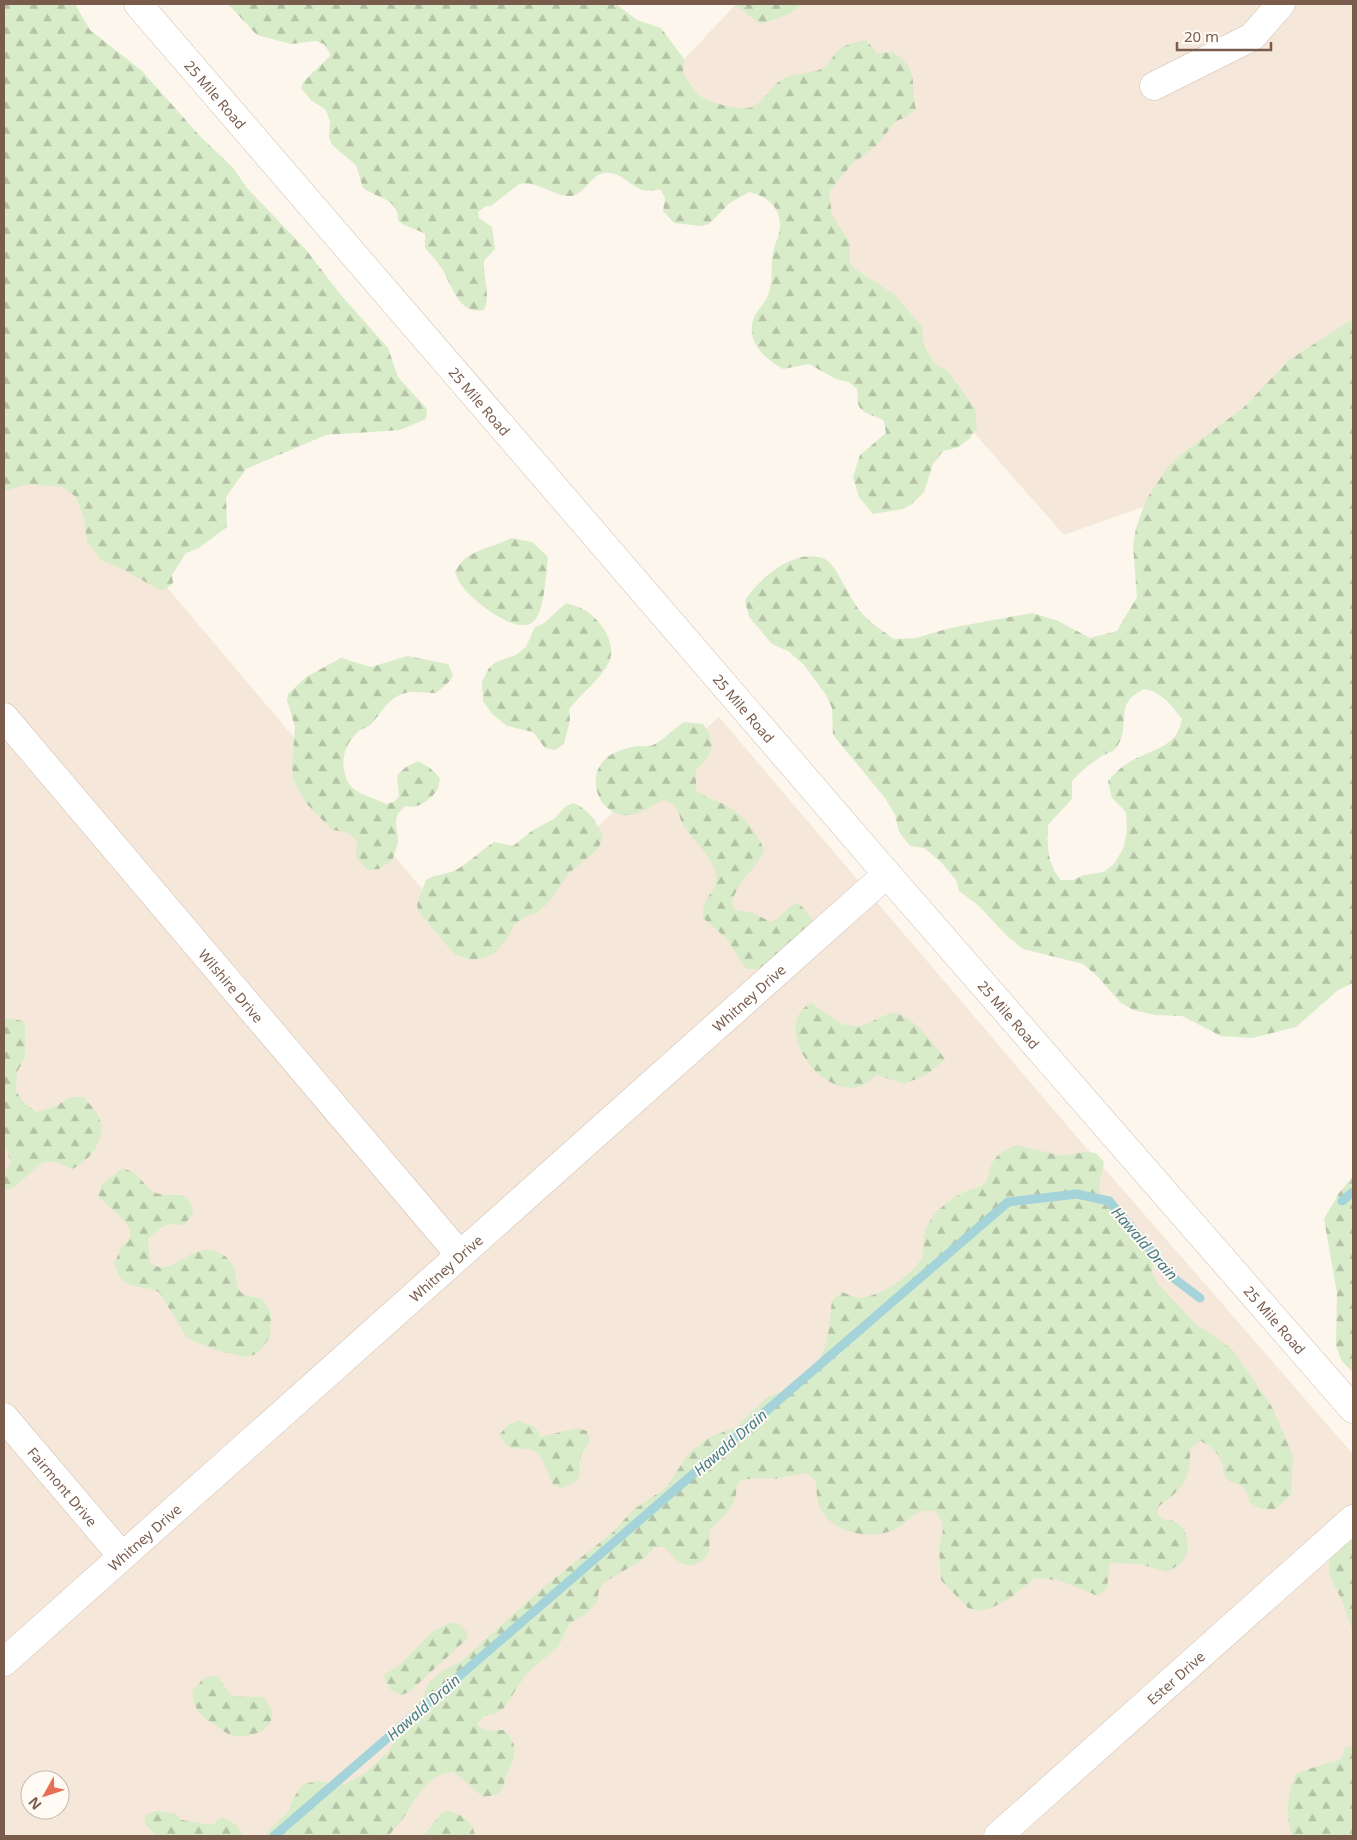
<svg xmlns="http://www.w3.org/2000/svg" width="1357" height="1840" font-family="'Noto Sans',sans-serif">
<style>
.residential{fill:#f5e8da;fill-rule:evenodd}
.forest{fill:url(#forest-firs);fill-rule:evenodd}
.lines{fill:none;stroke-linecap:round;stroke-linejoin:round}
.stream{stroke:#a5d3da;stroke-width:9}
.minor-casing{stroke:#d1beb0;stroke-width:29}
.minor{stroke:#fff;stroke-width:28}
.labels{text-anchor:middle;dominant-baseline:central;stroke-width:4;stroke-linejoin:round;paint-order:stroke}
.street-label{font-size:14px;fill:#7a5c4d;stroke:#fffaf3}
.water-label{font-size:15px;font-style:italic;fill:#437c86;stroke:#fffaf3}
</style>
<defs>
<pattern id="forest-firs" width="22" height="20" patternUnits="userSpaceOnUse" patternTransform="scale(1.25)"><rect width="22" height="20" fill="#d8ecc9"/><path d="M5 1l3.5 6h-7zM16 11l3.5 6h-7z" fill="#b4c2a5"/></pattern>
</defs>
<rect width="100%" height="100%" fill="#fdf6ec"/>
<!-- residential -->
<g class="residential">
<path d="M736,4H1353V372L1179,494L1064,535L664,81Z"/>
<path d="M4,395L468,943L719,717L1077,1137L1353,1454V1836H4ZM30,1780H60V1810H30Z"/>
</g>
<!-- forest -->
<g class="forest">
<path d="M4,4H75L90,30L142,71L199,135L234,169L247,188L307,251L340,294L388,348L398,377L427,409L426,419L400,430L326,435L246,469L226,497L227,527L199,548L186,553L172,575L173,583L166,589L160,590L120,568L101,560L87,542L84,518L76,497L63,487L29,484L4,491Z"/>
<path d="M228,4H616L637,20L661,28L684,59L683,73C688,81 692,88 699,95C707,102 741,112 752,107C766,100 770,86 783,79C795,72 810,75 823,68C830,63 832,57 838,51C844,44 857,42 866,40L877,53L893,52C921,71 909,81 916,109L904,118L896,121L877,145L852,164L829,192L832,215L850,243V263L855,269L895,295L922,327L924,346L935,364L948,371L975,409L977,427L970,438L959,447L943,451L933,464L924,492L912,504L903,509L873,514L859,497L853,477L860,455L886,433L884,421C877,415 864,416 859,406C857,402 858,394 857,389L849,382L836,379L809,364L783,369C768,360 749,346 752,325C753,313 764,306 768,295C774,279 770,270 773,254C774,245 779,237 780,228C781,207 768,197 749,192L730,203L709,224L701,226L674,223L663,211L665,198L661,190C655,189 648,192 642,190C629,185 619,171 605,173C588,175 585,198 567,196C551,194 535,180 519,184L491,206H486L478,212L479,218L492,227L495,249L484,261C483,279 491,293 484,310C457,316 452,282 440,266C436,260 430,254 425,248V234C416,228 405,228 398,220C399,199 377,198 363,188L356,165L332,145L329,137L330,121L326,110L311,100L301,88L303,82L331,55L324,44L316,41L291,44L257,35Z"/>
<path d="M734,4H802L789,14L761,24Z"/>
<path d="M1353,319V983L1338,990L1296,1027L1252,1038L1221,1036L1182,1016L1155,1015L1133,1010L1120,1002L1097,976L1083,964L1023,949L1006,935L979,906L959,891L956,880L941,862L924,848L910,846L899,832L895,815L885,798L833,735L832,708L826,695L804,665L788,651L772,644L749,617L745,600C760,578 795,547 825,559C832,563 838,573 841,580C847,589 851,598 857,607C866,620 881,630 894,639L916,638L950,628L1032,613L1058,621L1090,638L1117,631L1137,597L1133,546L1136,528L1146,500L1167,468L1179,456L1243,408L1289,360ZM1145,689C1163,693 1171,705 1182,719C1176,751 1147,749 1125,765C1118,770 1113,775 1108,781L1112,798L1126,812L1127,829L1124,847L1114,864L1104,872L1084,875L1073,880H1061C1047,864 1047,845 1048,825L1072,799V781C1081,771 1091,763 1102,756C1106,753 1113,752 1116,748C1133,726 1111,703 1145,689Z"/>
<path d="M511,538L532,542L548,557C546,572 545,610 534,621C518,638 472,600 462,586C459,582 457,577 455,572C467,548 490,550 511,538Z"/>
<path d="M566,603C571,605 577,606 581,608C598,616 618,642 609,662C600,680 581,694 569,709L570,720L564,744L555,750L545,748L533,732L507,726L492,714L483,701L482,682L489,668L496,662L516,655L526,647L535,627L543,624Z"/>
<path d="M407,656L448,664L453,675L450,681L436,693C425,693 412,690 402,694C388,699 382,712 372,723C368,728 361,728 357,733C342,746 339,769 350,785C355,793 376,799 386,804L394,802L399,796L397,775L406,767L418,761L430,768L440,778C439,781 439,787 437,790C431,800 416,810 406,806C392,815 396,825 398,838C399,844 394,854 392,861L379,869L367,870L356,857L357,840L346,832L332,830L307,804L293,780L292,765L295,727L287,700L288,694L306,677L341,658L371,667Z"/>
<path d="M684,722L703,724C717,744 714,754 696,769V790C706,798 716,800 727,806C743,814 758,834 764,850C756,871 739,877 732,903L735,910L751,912L771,922C782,918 787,905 799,903L816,924L763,969H746L727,939L703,918C701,899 712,897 716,882C720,863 691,839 682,823C679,816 679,811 674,805C671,802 668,802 664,800C652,804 643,814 630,815C598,818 583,774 609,756C616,751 629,747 637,746C642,746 649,747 653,745C661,742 676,727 684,722Z"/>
<path d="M574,803C590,811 596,821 603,837L598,849L569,873L547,904L537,913L525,917L514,925L508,937L495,953L486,957L473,960L455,955L418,911L417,903L426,880C435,874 446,875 456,870C470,862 480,851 494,842L513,846L533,830L554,819L566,806Z"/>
<path d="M811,1003L841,1024L859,1027L893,1012C917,1019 930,1040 945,1059L928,1074L904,1084L877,1075C873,1078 867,1084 861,1086C821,1100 769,1026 811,1003Z"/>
<path d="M4,1017L22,1021L25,1025V1058L17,1072L16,1091L24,1103L36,1112L54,1107L71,1097H83C90,1104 99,1113 101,1124C104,1143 88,1162 72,1169L56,1162H43L12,1189L4,1190V1172L11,1163L4,1142Z"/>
<path d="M1017,1145L1062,1156L1084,1152L1096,1153L1104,1162L1099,1186L1102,1201L1116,1215L1123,1217L1144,1234L1155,1252L1152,1273L1157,1283L1196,1324L1232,1349L1272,1407L1293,1456L1291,1495L1274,1510L1259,1508L1250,1503C1244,1475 1232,1489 1225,1476C1223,1471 1223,1465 1221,1460C1217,1451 1209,1446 1201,1441L1190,1449C1190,1482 1183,1488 1158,1507V1515L1164,1520C1183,1518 1193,1540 1185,1557C1182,1564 1173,1568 1167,1572L1140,1564L1110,1563L1107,1588L1098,1596L1058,1580L1035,1578L1009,1599L991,1608L979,1611L968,1608L941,1580L939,1548L943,1530L942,1522L935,1511C914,1506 908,1525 891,1531C867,1540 830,1532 820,1507C816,1499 817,1488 815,1480L806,1473L774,1479L756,1478L742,1480L737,1484C736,1511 725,1512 710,1530C709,1537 710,1544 709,1550C705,1564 689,1570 678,1561C672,1558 669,1551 664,1547H655L642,1560L603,1583L599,1590L597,1602L587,1613L569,1624L559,1646L526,1674L504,1708L493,1715H486L477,1723C482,1733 494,1730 503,1730C519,1742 516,1756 508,1772C500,1789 508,1794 483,1797L454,1772C426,1774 418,1797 404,1817C399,1824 393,1829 389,1836H266L269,1830L288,1812L293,1799L302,1785L316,1781L345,1784L365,1773L388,1752L405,1720L420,1702L430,1681L444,1670L460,1662L546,1585L612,1533L633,1510L667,1487L688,1454L708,1438L736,1427L766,1398L787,1389L815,1367L824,1350L828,1334L832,1301L842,1292C848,1294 854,1297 860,1298C877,1298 916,1273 922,1257C925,1247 922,1234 928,1224C936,1209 956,1194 972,1189C978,1187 980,1188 985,1183C990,1179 988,1171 991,1166C995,1154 1007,1149 1017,1145Z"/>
<path d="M123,1168C143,1175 141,1184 154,1192C170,1201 190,1184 193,1214L184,1225L170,1224L161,1228L148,1239L150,1263C172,1279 190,1243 215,1251C244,1261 230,1286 243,1294C247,1297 257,1297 262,1299L271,1313L270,1337L259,1352L253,1355L244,1357L216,1350L187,1338L159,1292C137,1282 122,1293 114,1263C118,1257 119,1250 123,1245C125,1243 128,1242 129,1240C138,1223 104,1207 98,1194L102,1184Z"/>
<path d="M1353,1176V1373L1341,1360L1336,1345L1337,1293L1324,1219L1339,1193Z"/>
<path d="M519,1421L535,1427L541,1437L577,1428L587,1431L590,1442C587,1446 583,1451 581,1456C575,1473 590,1478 562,1488L553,1485L542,1459L533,1450C519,1447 505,1453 500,1434L510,1423Z"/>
<path d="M1353,1537V1634L1343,1603L1329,1574L1330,1557Z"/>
<path d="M452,1622L460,1625L467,1632V1639L409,1692L401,1695L391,1690L383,1676L403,1662L433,1631Z"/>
<path d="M213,1676L218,1677L232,1696L263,1697C287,1721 259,1739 234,1736C226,1735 221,1728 214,1724C199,1715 194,1709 192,1691L204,1678Z"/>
<path d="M1353,1746V1836H1292C1285,1815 1287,1793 1296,1774C1304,1771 1329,1761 1335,1762L1342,1757L1345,1747Z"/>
<path d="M157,1811L174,1813L182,1820L212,1825L222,1817C232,1822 240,1825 242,1836H156L144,1822L146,1815Z"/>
<path d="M446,1811C460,1813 473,1821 475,1836H423L441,1814Z"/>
</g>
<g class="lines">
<!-- stream -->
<g class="stream">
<path d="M1342,1201L1353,1192"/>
<path d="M274,1836L1008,1202L1077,1194L1109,1201L1176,1280L1200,1298"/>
</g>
<defs>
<g id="minor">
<path id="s1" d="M138,4L887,874L1353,1409"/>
<path d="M1154,86L1252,37L1281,4"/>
<path id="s2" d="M4,717L460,1255"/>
<path id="s3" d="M4,1417L122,1556"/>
<path id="s4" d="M4,1662L887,874"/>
<path id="s5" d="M998,1836L1353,1519"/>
</g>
</defs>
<!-- minor casing -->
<use href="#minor" class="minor-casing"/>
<!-- minor -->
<use href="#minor" class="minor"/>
</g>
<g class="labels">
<!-- street labels -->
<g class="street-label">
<text stroke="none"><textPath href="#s1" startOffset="119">25 Mile Road</textPath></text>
<text stroke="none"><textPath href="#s1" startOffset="524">25 Mile Road</textPath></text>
<text stroke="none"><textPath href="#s1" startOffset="929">25 Mile Road</textPath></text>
<text stroke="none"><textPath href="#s2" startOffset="352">Wilshire Drive</textPath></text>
<text stroke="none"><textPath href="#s4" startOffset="998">Whitney Drive</textPath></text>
<text stroke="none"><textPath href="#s1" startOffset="1334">25 Mile Road</textPath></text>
<text stroke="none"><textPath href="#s4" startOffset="592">Whitney Drive</textPath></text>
<text stroke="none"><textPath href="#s1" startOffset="1739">25 Mile Road</textPath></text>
<text stroke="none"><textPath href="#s3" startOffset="91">Fairmont Drive</textPath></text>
<text stroke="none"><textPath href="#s4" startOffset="188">Whitney Drive</textPath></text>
<text stroke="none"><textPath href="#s5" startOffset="238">Ester Drive</textPath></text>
</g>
<!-- water labels -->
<g class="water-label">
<text transform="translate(1145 1243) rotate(49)">Hawald Drain</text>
<text transform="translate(730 1442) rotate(-41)">Hawald Drain</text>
<text transform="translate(423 1707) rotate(-41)">Hawald Drain</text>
</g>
</g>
<!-- border -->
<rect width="1357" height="1840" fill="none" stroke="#7a5c4d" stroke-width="10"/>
<!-- north arrow -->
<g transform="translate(45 1795) rotate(230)"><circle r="24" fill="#fffaf3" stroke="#cabbb1"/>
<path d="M0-4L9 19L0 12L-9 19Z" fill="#e76f51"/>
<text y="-8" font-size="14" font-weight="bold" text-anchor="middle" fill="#7a5c4d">N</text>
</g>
<!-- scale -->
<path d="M1177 42v8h94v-8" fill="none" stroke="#7a5c4d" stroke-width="2.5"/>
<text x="1184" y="42" font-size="15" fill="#7a5c4d" stroke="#fffaf3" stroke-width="4" paint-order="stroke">20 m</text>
</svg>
